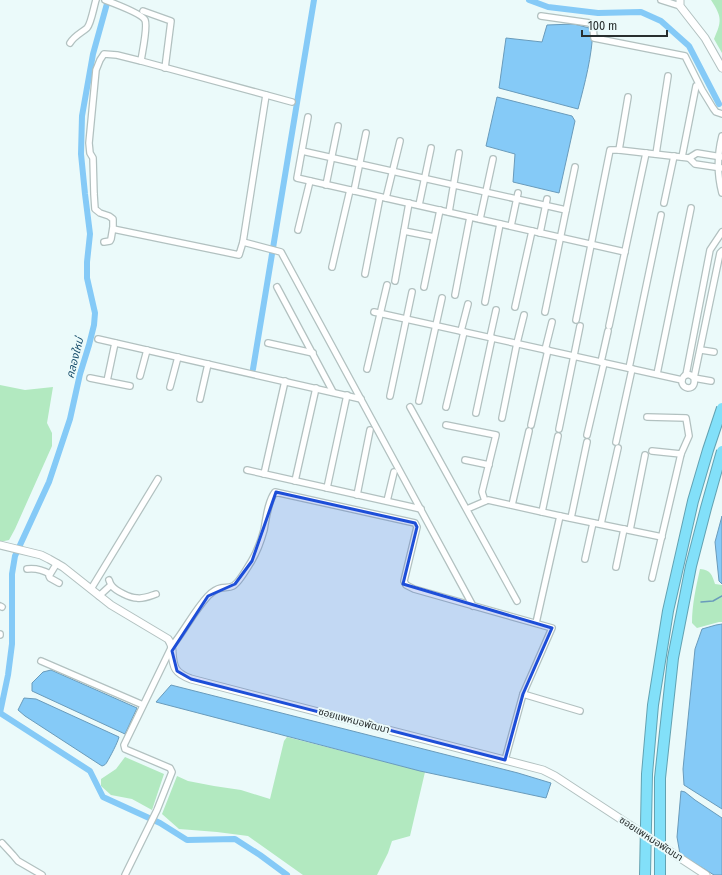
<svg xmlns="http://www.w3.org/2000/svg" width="722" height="875" font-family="'Fira Sans Condensed','Noto Sans Thai',sans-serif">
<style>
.green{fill:#b2e9c0}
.water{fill:#85caf7;stroke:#699bbb}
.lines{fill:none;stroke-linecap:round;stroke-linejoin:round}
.stream{stroke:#699bbb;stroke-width:1.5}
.canal{stroke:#85caf7;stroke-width:6}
.minor-casing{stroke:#b2c1c0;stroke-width:8}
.tertiary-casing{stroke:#b2c1c0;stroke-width:9}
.minor{stroke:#fff;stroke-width:5.5}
.tertiary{stroke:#fff;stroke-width:7}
.motorway-bridge-casing{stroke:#62a2b2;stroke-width:12;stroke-linecap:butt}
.motorway-bridge{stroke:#82e0f9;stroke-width:10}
.marked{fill:#1d4ed8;fill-opacity:0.2;stroke:#1d4ed8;stroke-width:3;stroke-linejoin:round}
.labels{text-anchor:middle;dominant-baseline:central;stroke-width:4;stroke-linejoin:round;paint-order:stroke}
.street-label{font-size:10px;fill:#282e2e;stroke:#ebfafa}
.water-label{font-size:11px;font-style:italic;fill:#194e6c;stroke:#ebfafa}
</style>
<rect width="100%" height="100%" fill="#ebfafa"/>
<!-- green -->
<g class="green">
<path d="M711,0H722V53L714,39C722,21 722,17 711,0Z"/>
<path d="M0,385L25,390L53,387L47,423L52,433V446L15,529L9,540L0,542Z"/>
<path d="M700,569C711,570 712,575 715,584L722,585V622H719L697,628L692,623C692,605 696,587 700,569Z"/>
<path d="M287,737L425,772L410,836L392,841L388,853L377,875H303L248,836L217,832L179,829L162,814L177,776L188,781L214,786L241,790L270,799L284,741Z"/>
<path d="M125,757L164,774L152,810L132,799L111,795L101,786V779L116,769Z"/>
</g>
<!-- water -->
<g class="water">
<path d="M574,24L593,29C592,56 585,83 578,109L499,88L506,38L542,42L547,25Z"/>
<path d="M497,97L572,116L575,121L559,193L513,182L515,154L486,146Z"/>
<path d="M722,516V584L719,581L715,542Z"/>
<path d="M722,624V809L684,785L683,769L695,649L702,629L716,625Z"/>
<path d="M51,670L137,708L125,734L32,691V683L43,672Z"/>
<path d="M171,685L518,773L551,783L546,798L420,771L156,702Z"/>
<path d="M24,698L36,699L119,737C118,742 110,757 107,762C106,764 105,765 102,766L25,716L18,710Z"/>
<path d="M681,791L685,792L695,800L722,818V875H714L680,854L677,837Z"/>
</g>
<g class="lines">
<!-- stream -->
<path class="stream" d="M701,602L713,601L722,596"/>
<!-- canal -->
<g class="canal">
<path d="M529,0L548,7L598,13L641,12L661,21L689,46L719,104"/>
<path d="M253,369L314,0"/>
<path d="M0,713L8,675L12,644V574L15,556L49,482L70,419L80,374L89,345L94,325L95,313L87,278V262L90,234L85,194L81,154L82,116L93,54L108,0"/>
<path d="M0,713L90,771L103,797L160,823L187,840L235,839L260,855L287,875"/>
</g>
<defs>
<g id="minor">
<path d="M661,0L680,6"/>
<path d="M143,11L171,21L165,68"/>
<path d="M541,16L590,23L593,26L594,38L685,56L702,90L713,108L716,112L722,114"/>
<path d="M70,43C74,36 81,33 87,28C91,24 94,6 96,0"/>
<path d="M141,61L292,102"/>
<path d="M308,117L297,178L625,252"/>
<path d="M722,136C717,156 717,174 722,193"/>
<path d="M619,150L628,97"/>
<path d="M302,151L566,210"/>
<path d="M656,154L668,76"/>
<path d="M682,157L696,86"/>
<path d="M722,157L697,153L689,158L695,164L722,168"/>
<path d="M326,185L338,126"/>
<path d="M354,191L366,133"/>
<path d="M386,198L400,141"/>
<path d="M664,203L674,156"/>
<path d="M419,205L431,148"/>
<path d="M449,212L459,153"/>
<path d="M480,219L493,159"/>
<path d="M511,226L518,193"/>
<path d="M113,229L239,255L243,242L266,95"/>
<path d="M298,230L310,181"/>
<path d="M404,231L434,237"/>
<path d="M540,233L547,199"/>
<path d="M104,242L110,241L111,239L113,227V219L109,216L100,213L95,209L94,194L93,158L90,153L89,143L96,70L100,60L104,54L117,55L141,61C142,53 148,27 145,20C142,14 113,3 105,0"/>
<path d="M243,242L281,252L473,606"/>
<path d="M332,267L350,190"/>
<path d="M365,274L380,197"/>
<path d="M395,281L409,203"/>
<path d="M277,287L333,392"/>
<path d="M424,287L440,210"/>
<path d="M455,295L470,217"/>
<path d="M485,302L500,224"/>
<path d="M515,307L532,231"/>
<path d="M374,312L682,380"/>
<path d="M545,312L575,167"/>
<path d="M576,320L610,150H619L689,158"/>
<path d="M609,326L646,153"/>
<path d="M461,331L468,304"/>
<path d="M490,337L496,310"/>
<path d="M98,339L361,399"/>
<path d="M268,343L313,353"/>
<path d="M545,350L552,322"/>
<path d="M701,350L714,352"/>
<path d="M601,362L608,331"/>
<path d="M629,368L661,215"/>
<path d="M367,369L387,285"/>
<path d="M657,374L691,208"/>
<path d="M686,375L710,250L722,232"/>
<path d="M140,376L147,350"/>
<path d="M90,378L130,386"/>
<path d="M107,381L115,343"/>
<path d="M711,381L694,378C684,367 676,386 688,388C694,388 695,383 694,378L720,253L722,251"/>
<path d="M170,387L178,357"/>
<path d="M390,396L412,292"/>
<path d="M200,399L208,364"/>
<path d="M419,401L442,298"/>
<path d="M410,407L517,601"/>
<path d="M446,407L464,332"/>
<path d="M476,413L492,338"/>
<path d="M647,417L686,418L689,436L681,454L652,578"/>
<path d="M502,418L517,343L524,315"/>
<path d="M446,425L496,435L482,492L485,501"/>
<path d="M531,425L548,350"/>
<path d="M559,429L580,326"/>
<path d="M587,435L604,363"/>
<path d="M616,442L632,369"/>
<path d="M652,451L681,454"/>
<path d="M465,460L489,465"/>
<path d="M247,470L421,509"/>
<path d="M264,474L285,381"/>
<path d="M295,481L316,388"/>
<path d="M327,488L347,395"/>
<path d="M357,495L370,430"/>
<path d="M387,501L394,472"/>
<path d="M512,505L529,431"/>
<path d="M467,509L488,500L560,516L662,537"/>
<path d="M542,512L558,436"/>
<path d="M571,518L587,442"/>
<path d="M601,524L618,448"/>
<path d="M630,530L645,455"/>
<path d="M585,559L593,523"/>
<path d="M57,563L49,576L50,578L59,583"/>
<path d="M616,567L624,529"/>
<path d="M27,569C35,568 43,570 50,574"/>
<path d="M109,580C110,582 110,584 112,586C116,591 130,598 137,598C144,599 150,596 156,594"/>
<path d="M91,589L158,479"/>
<path d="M99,596L111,585"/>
<path d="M0,606L2,607"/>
<path d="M536,623L560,516"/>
<path d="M0,634V635"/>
<path d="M41,661L143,705"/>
<path d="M523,694L580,711"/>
<path d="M2,843L13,855L18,861L42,875"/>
<path d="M125,875L157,810L172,772L170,768L125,749L124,745L172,646C185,630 194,611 208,596C211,593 216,589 221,588C225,587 229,588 233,586C239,583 247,568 251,562C257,552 261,541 264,530C266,519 268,501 275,492L415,523L417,527L404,581L406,585L414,589L552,628L523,694L505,760"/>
</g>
<g id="tertiary">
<path d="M680,0V6L705,38L722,68"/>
<path d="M0,545L41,555L49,559L63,567L111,605L168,639C171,643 172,646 172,651C173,668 175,673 191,679L543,770L555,776L706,875"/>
</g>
</defs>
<!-- minor casing -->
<use href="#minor" class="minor-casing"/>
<!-- tertiary casing -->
<use href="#tertiary" class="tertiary-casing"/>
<!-- minor -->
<use href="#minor" class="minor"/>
<!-- tertiary -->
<use href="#tertiary" class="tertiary"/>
<defs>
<g id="motorway-bridge">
<path d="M645,875L647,774L653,705L668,611L693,501L708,450L722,408"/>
<path d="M660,875V778L673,658L691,566L706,508L722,451"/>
</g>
</defs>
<!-- motorway-bridge casing -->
<use href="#motorway-bridge" class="motorway-bridge-casing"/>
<!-- motorway-bridge -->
<use href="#motorway-bridge" class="motorway-bridge"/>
</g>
<!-- marked area -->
<path class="marked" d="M276,492L415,523L417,527L403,584L552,628L523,694L505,760L191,679L177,671L172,651L208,596L235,584L252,561Z"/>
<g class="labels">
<!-- street labels -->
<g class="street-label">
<text transform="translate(354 721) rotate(15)">ซอยแพหมอพัฒนา</text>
<text transform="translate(651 839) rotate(33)">ซอยแพหมอพัฒนา</text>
</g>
<!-- water labels -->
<g class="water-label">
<text transform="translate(75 358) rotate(-76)">คลองใหม่</text>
</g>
</g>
<!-- scale -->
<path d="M582 30v6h85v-6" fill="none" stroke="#282e2e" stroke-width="2"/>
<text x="588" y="30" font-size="12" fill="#282e2e" stroke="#ebfafa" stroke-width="3" paint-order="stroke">100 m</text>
</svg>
